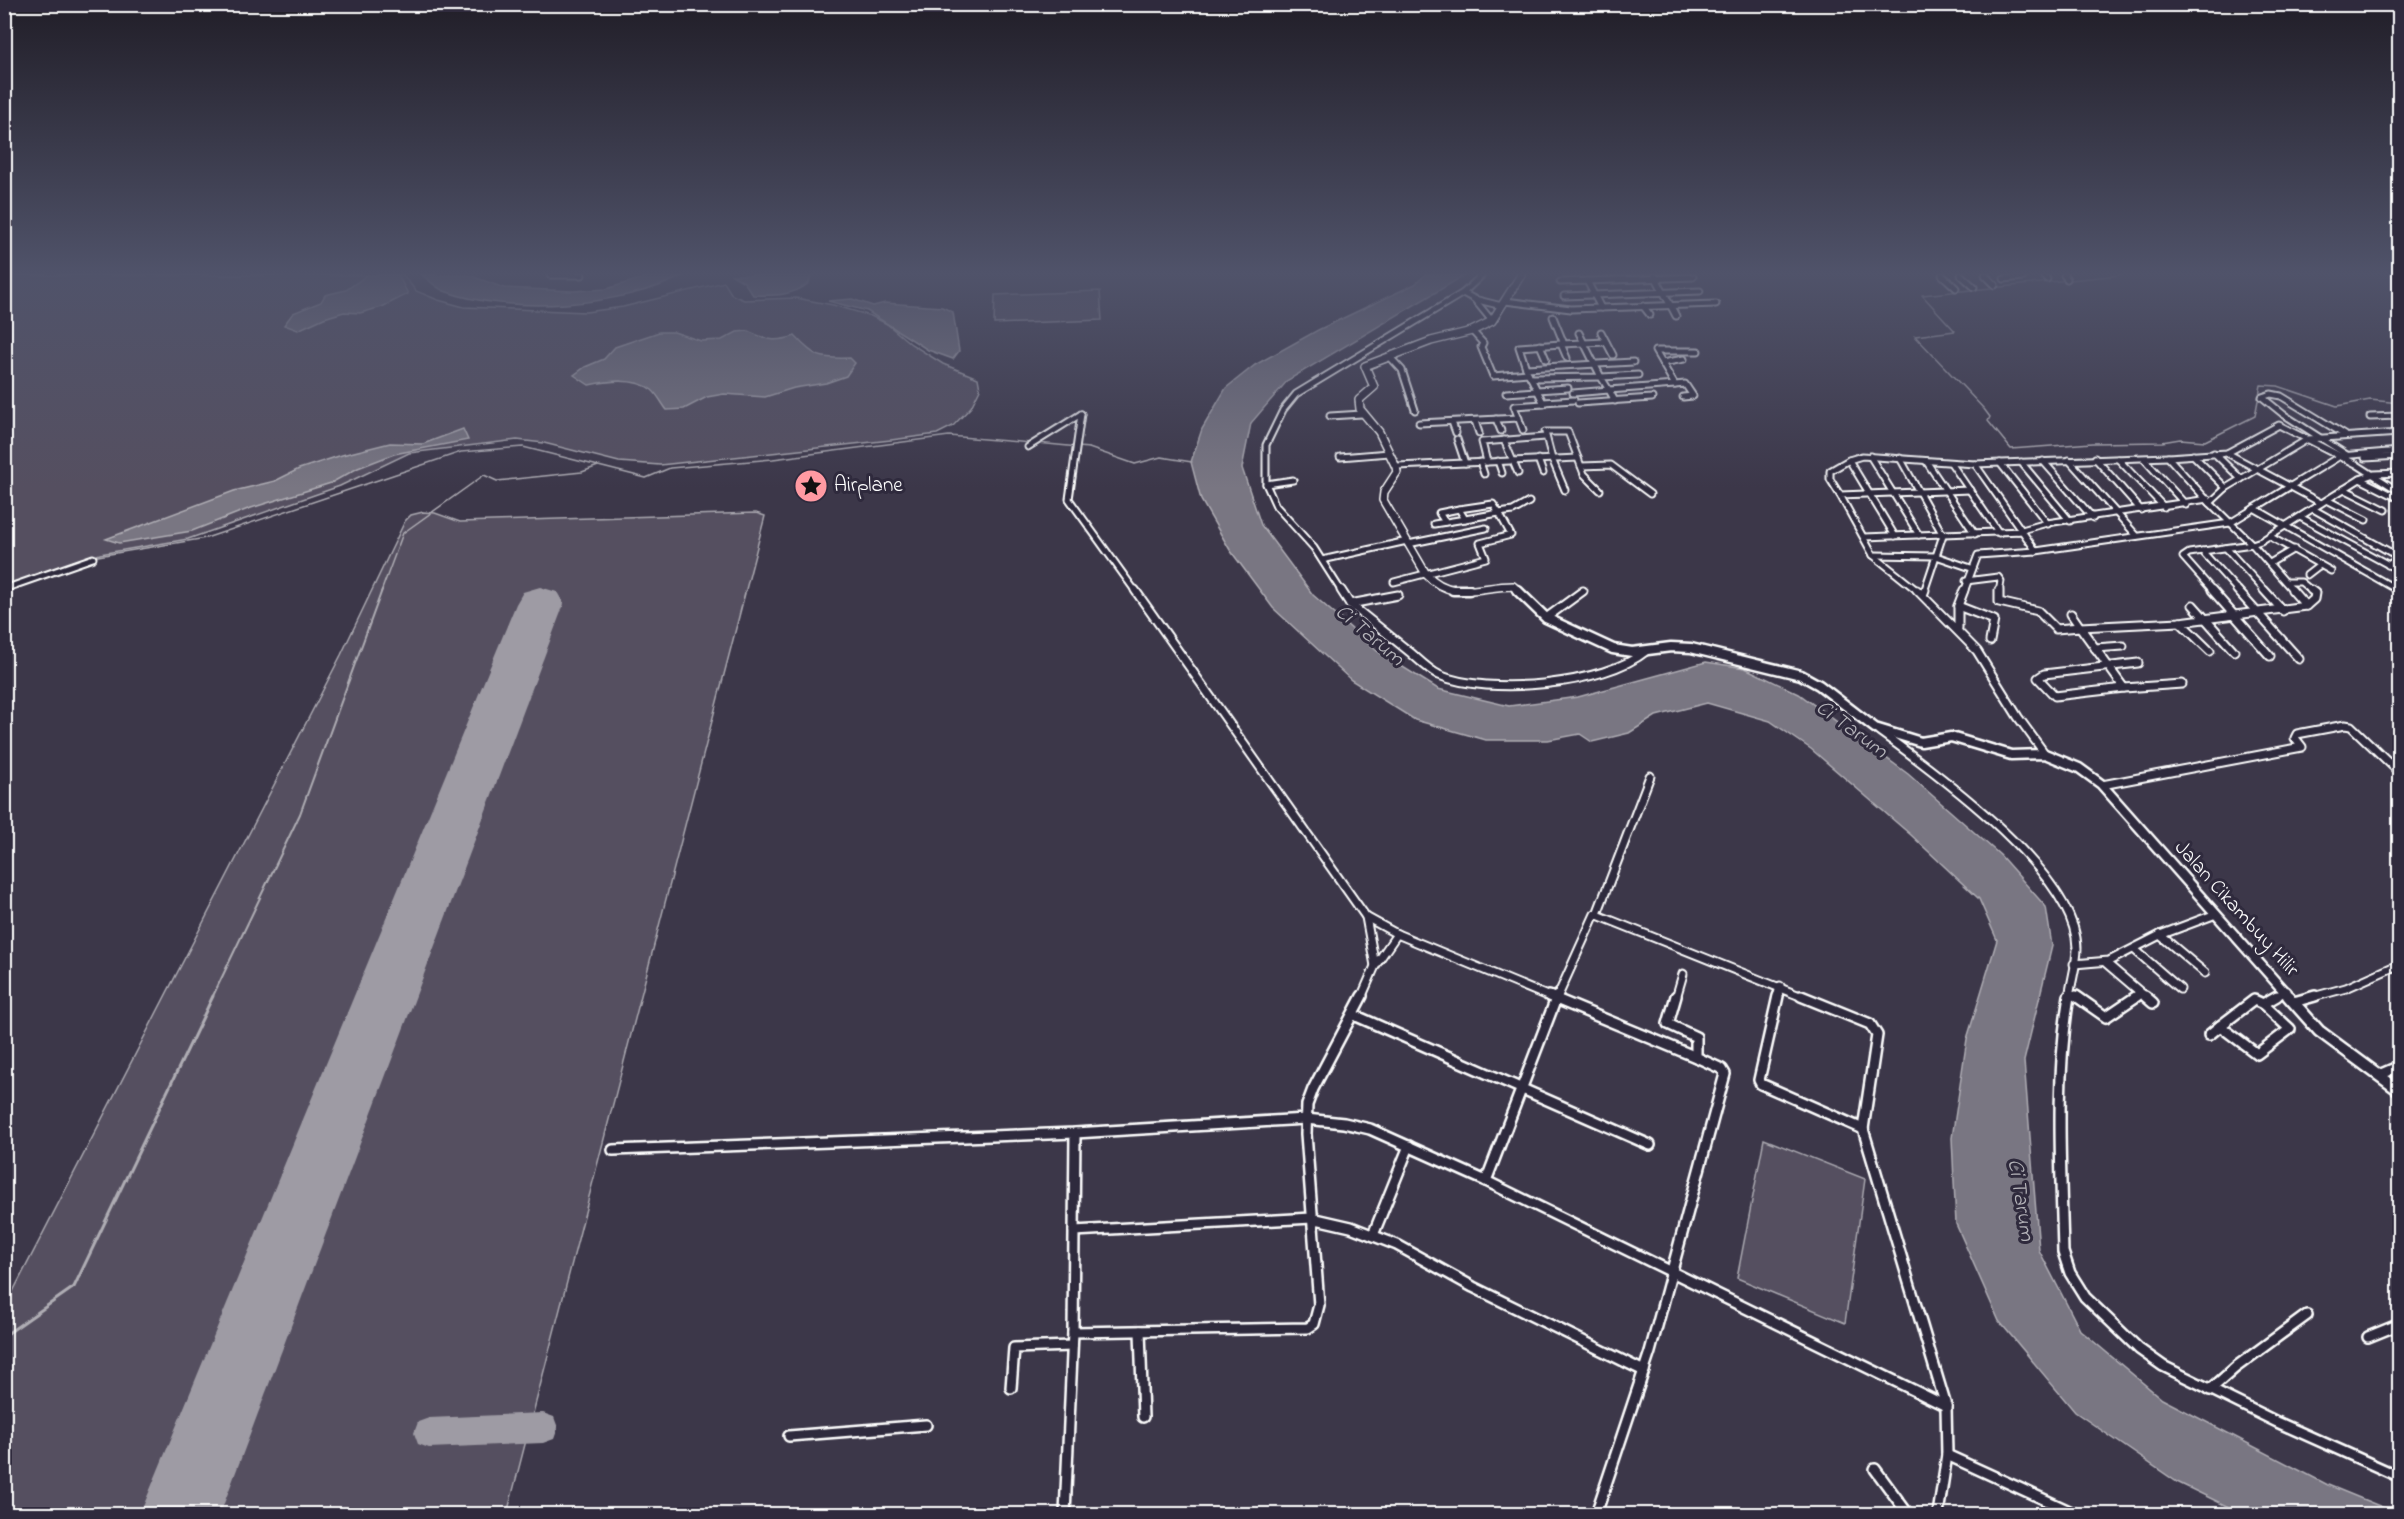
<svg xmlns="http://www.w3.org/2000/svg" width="2404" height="1519" font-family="'Indie Flower',sans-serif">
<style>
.green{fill:#555060;stroke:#aaa8b0;stroke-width:1.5}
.water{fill:#797682;stroke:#afadb4;stroke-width:1.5}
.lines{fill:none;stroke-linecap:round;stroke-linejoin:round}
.stream-far2{stroke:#afadb4;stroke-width:1.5}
.stream-far1{stroke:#afadb4;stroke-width:2}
.stream{stroke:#afadb4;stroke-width:3}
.taxiway{fill:#9e9ba4;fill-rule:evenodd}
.runway{fill:#9e9ba4;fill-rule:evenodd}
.minor-far2-casing{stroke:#fff;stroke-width:9}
.minor-far1-casing{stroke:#fff;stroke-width:11}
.minor-casing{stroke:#fff;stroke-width:14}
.tertiary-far2-casing{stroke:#fff;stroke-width:10}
.tertiary-far1-casing{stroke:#fff;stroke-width:13}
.tertiary-casing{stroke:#fff;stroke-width:15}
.minor-far2{stroke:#2f2a3d;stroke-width:5}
.minor-far1{stroke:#2f2a3d;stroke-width:7}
.minor{stroke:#2f2a3d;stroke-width:9}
.tertiary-far2{stroke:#2f2a3d;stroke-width:7}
.tertiary-far1{stroke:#2f2a3d;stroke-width:8}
.tertiary{stroke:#2f2a3d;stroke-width:10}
.labels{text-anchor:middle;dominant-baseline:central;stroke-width:6;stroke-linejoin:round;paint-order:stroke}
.poi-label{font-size:21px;fill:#fff;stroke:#2f2a3d;text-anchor:start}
.street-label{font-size:21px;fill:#fff;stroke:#2f2a3d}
.water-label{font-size:22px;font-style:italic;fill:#b5b4ba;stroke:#2f2a3d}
</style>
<rect width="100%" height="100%" fill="#3c3749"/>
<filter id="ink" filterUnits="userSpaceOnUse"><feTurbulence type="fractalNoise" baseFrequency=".0167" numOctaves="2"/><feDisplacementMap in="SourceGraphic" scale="12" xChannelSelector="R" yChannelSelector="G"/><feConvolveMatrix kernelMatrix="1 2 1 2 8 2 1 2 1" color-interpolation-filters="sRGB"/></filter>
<g filter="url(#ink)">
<!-- green -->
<g class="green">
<path d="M5,275H403L416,291L438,300L464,307L586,312L623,307L724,282L732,295L744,300L796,298L833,305L871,316L887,324L911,344L943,364L978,378L980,389L971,407L953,426L937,434L891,440L660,465L619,462L544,443L517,440L409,453L340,486L188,539L100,554L5,587L4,344L11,336Z"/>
<path d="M1100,291L1102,320L994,324L995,295Z"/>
<path d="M423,512L435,513L460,522L756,513L765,516L507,1514H5V1307L341,655L405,521L411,515Z"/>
<path d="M1764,1139L1865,1179L1845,1323L1737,1278Z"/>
</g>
<!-- water -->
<g class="water">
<path d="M367,275H398L408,294L382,307L360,313L344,312L324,318L298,330L284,325L293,313L321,302L325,295L346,290Z"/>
<path d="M422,275H469L504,288L573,291L606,289L653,275H684C623,307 509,315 444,291C436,288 429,280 422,275Z"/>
<path d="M732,275H811L809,283C793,296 774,296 753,295L744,282Z"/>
<path d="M1425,275H1465L1288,380L1251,423L1242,468L1261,525L1313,595L1377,651L1438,689L1509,706L1578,697L1706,662L1745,668L1799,694L1908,774L2000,855L2046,907L2052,946L2024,1061L2039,1250L2080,1330L2162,1399L2328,1485L2399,1514H2243L2177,1482L2075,1412L1999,1321L1956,1224L1952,1138L1967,1039L1997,940L1979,899L1911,835L1811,749L1770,721L1707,703L1656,716L1629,733L1592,742L1580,734L1548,740H1486L1415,720L1351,680L1273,608L1230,550L1201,500L1191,462L1202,429L1226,388L1255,365L1318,330L1415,284Z"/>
<path d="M852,299L873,306L885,303L942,307L953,312L959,351L953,359L928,350L867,311L828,301Z"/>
<path d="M748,331C768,340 773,343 795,336C815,358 820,359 850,358L855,363L846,376L826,383L794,388L765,397L724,394L707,397L684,409L667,410C662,404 658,395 652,390C635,377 608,381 589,385L574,375L585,367L604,359L615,347L659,332H674L701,341L722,340L737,332Z"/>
<path d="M463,429L468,440L394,454L358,468L331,483L248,509L192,531L119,543L106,539L234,491L275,481L299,469L342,455L390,443L423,444Z"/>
</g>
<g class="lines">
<!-- stream-far2 -->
<g class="stream-far2">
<path d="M2120,275L1922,295L1955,331L1915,336L1984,409L1990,417L1988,421L2011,449L2092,443L2162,442L2180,439L2205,441L2255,416L2261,385L2278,386L2337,406L2370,400L2400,403"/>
<path d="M1037,443L1089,448L1135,464L1161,457L1192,462"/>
<path d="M92,557L206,538L461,452L523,447L646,478L670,468L773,459L949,436L1031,443"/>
<path d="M381,592L403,533L484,475L497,481L582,472L598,466"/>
</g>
<!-- stream-far1 -->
<path class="stream-far1" d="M212,998L300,814L382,590"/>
<!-- stream -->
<path class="stream" d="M4,1336L74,1287L213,996"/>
<!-- taxiway -->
<path class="taxiway" d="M543,1413L554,1417L558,1428L554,1439L543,1443L429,1448L418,1444L414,1433L418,1422L429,1418Z"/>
<!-- runway -->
<path class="runway" d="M540,587L557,592L564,604L220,1514H140L516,604L523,592Z"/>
<defs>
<g id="minor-far2">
<path d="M550,275H582"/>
<path d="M1942,275L1956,288"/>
<path d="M1961,275L1974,287"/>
<path d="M1985,275L1995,285"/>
<path d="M2043,275L2047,279"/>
<path d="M2064,275L2067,279"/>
<path d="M1655,276L1676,316"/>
<path d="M2004,279L2023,277"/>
<path d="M1587,281L1693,277"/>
<path d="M1560,282L1587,281L1601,308"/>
<path d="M1463,293L1474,299L1492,321"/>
<path d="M1564,296L1700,291"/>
<path d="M1474,299L1502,306"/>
<path d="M1505,301L1571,309L1716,304"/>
<path d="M1643,306L1650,315"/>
<path d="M1553,317L1564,344"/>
<path d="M1472,331L1483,343L1481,347L1493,376L1528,373L1531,378L1601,377L1579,333"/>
<path d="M1601,332L1613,355"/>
<path d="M1540,345L1546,359"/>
<path d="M1389,356L1402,370L1415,410"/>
<path d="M1567,358L1561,344L1606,342"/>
<path d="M1662,363L1684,359"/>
<path d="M1526,368L1519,347L1561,344"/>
<path d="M1528,373L1526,368L1633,362"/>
<path d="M1638,375L1601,377L1609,390L1675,385L1655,351H1698"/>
<path d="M1675,385L1685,384L1693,396L1683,397"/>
<path d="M1537,390L1568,388"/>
<path d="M1506,393L1537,391"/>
<path d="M1573,393L1609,390L1615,401"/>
<path d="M1543,402L1574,400"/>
<path d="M1578,403L1652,398"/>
<path d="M1081,414L1069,499L1136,592"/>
<path d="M1330,416L1362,414"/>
<path d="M2370,417L2400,416"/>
<path d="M1496,419L1501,431"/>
<path d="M1475,421L1479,433"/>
<path d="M1452,422L1456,433"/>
<path d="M1419,423L1519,418"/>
<path d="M1523,430L1514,406L1544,404L1531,378"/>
<path d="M2345,435L2281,396L2271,394L2262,397L2283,414L2347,455"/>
<path d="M1457,439L1465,463"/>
<path d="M1504,440L1518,473"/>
<path d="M1028,447L1081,414"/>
<path d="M2214,453L2241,479"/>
<path d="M2227,453L2321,503"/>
<path d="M2193,455L2226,488"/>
<path d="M1870,456L1919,535"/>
<path d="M1340,457L1389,453"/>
<path d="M1900,458L1943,535L1924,592"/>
<path d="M2095,458L2141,510"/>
<path d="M2365,458L2400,456"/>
<path d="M1538,459L1543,473"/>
<path d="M2118,459L2164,507"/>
<path d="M2144,459L2186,505"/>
<path d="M1849,460L1895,536"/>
<path d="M2069,460L2137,536"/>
<path d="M1498,461L1502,473"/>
<path d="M1926,461L1975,534"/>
<path d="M2043,461L2093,518"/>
<path d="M1480,462L1484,474"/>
<path d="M1487,462L1482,442L1545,437"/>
<path d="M2021,462L2070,521"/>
<path d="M1951,463L1999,533"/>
<path d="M2000,463L2048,524"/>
<path d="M1975,464L2036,551"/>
<path d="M1397,466L1578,458"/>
<path d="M1581,466L1611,465L1650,494"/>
<path d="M2360,479L2374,474L2400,473"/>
<path d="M1266,484L1293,480"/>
<path d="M2344,489L2386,510"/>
<path d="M1565,490L1552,459L1545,432H1568L1584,474L1600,490"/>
<path d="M1840,495L1830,479V471L1849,460L1862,456L1975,464L2168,457"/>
<path d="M2327,500L2366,520"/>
<path d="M2210,503L2226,488L2308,439L2400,433"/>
<path d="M1493,504L1499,513L1465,519L1459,509Z"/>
<path d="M2254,508L2394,588"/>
<path d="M2313,509L2397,556V559L2388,565"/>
<path d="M2300,517L2400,571"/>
<path d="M1445,522L1439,513L1459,509"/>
<path d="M1434,524L1465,519"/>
<path d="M2018,531L2047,523L2208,499"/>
<path d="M2269,536L2331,571"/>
<path d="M1864,537L2023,531"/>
<path d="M1408,544L1486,528"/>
<path d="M2226,548L2266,592"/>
<path d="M2202,551L2239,592"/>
<path d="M1873,555L1936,556L1971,568"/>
<path d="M1322,560L1407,541"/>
<path d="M2270,563L2294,549"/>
<path d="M2307,575L2320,565"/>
<path d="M1966,581L1998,577L2001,581L1999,592"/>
<path d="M1394,582L1486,558L1480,543L1511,535L1499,513L1513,511L1529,502"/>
<path d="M2286,582H2301L2313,592"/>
<path d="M4,589L93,558"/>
<path d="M1342,592L1314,548L1276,506L1266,484V445L1283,410L1296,394L1463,293L1482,275"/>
<path d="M1919,592L1873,555L1840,495L1970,490"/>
<path d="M1964,592L1978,555L2036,551L2230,523L2340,456L2400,451"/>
<path d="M2214,592L2183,557L2189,553L2252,544L2206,499L2168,457L2227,453L2279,425L2356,464L2400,492"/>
<path d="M2294,592L2252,544L2261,541L2360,479L2396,497"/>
</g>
<g id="minor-far1">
<path d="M1135,590L1366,917L1397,934L1552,998"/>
<path d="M1341,590L1350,604C1370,620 1390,636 1411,653C1419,660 1429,670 1439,675C1488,696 1605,685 1646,651"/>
<path d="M1917,590L1977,651L2018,717L2045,754"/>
<path d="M1999,590V602L2038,611L2056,629L2080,627L2124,688L2182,684"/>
<path d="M2212,590L2270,656"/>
<path d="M2237,590L2299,659"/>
<path d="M2264,590L2283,611"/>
<path d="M1923,595L1925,590"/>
<path d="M1350,604L1398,595"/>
<path d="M2193,605L2234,651"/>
<path d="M1958,606L1994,620L1990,641"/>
<path d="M2306,606L2314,599L2315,593L2311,590"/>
<path d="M2071,614L2080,627L2180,622L2306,606L2292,590"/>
<path d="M1546,618L1583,591"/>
<path d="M2180,622L2210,651"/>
<path d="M1958,628V606L1964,590"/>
<path d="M2095,648L2123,646"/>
<path d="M2124,688L2055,696L2038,678L2044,674L2138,663"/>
<path d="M1879,731C1935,772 2076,873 2077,948C2077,964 2071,982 2069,998"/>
<path d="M2102,785L2302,747L2295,738L2297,734L2345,725L2351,726L2400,773"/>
<path d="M1597,914L1650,776"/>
<path d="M1366,917L1375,966"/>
<path d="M2160,935L2205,973"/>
<path d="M2134,949L2180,989"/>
<path d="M2106,963L2147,998"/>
<path d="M2074,964L2109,961L2160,935L2216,914"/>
<path d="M2069,994L2080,998"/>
<path d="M1361,998L1375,966L1397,934"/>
<path d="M1557,998L1595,914L1805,998"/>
<path d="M1676,998L1683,974"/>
<path d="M1777,998L1780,986"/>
<path d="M2135,998L2141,994"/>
<path d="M2274,998L2286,991"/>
<path d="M2309,998L2346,988L2400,964"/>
</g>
<g id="minor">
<path d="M1549,996L1696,1057"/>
<path d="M1778,996L1759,1080L1761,1084L1863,1129"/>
<path d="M1801,996L1870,1024L1877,1035L1863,1129L1946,1406L1947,1455L1938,1514"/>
<path d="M2069,996C2055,1081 2061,1167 2063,1252L2070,1273L2085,1297L2139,1349L2163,1366L2277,1422L2400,1477"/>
<path d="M2076,996L2106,1017L2137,996"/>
<path d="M2145,996L2153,1003"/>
<path d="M2254,1000L2263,1004L2290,1029L2257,1054L2220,1026Z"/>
<path d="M2294,1002L2315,996"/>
<path d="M2263,1004L2277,996"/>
<path d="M1354,1015L1650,1145"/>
<path d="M2209,1035L2220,1026"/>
<path d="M2379,1075L2400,1066"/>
<path d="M613,1150L1075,1133L1306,1119L1344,1123L1370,1129L1486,1181L1946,1406"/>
<path d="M1486,1181L1557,996"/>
<path d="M1074,1231L1312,1218L1351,1227L1397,1245L1473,1287L1644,1371"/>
<path d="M1373,1235L1409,1146"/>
<path d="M1140,1331L1143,1417"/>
<path d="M1073,1332L1308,1328L1314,1324L1319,1305L1306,1134L1307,1105L1313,1089L1362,996"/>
<path d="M2368,1337L2400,1324"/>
<path d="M1011,1388L1014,1348L1072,1346"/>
<path d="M2210,1390L2236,1367L2307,1315"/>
<path d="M789,1436L926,1425"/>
<path d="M1947,1455L2076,1514"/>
<path d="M1875,1469L1908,1514"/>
<path d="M1065,1514L1073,1332L1075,1133"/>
<path d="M1596,1514L1650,1352L1725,1074L1722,1069L1696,1057V1037L1668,1024L1676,996"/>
</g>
<path id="tertiary-far2" d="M1519,592L1513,586C1480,586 1452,602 1426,574L1383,500L1384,492L1397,472L1396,467L1379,432L1360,409L1359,400L1374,387L1365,366L1431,341L1472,331L1492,321L1521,275"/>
<g id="tertiary-far1">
<path d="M1453,590H1469"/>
<path d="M1517,590L1546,618L1613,649L1632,652L1671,647L1691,648L1801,675L1819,685L1875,728L1921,742L1951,737L2011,755L2045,754L2079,768L2101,784L2290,998"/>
</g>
<path id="tertiary" d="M2288,996L2319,1031L2400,1091"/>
</defs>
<!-- minor-far2 casing -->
<use href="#minor-far2" class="minor-far2-casing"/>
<!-- minor-far1 casing -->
<use href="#minor-far1" class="minor-far1-casing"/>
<!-- minor casing -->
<use href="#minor" class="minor-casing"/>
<!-- tertiary-far2 casing -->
<use href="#tertiary-far2" class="tertiary-far2-casing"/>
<!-- tertiary-far1 casing -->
<use href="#tertiary-far1" class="tertiary-far1-casing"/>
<!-- tertiary casing -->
<use href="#tertiary" class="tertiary-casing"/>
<!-- minor-far2 -->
<use href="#minor-far2" class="minor-far2"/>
<!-- minor-far1 -->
<use href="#minor-far1" class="minor-far1"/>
<!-- minor -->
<use href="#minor" class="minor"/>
<!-- tertiary-far2 -->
<use href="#tertiary-far2" class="tertiary-far2"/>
<!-- tertiary-far1 -->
<use href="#tertiary-far1" class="tertiary-far1"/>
<!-- tertiary -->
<use href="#tertiary" class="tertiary"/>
</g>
</g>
<!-- sky -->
<linearGradient id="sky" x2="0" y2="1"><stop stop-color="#211e28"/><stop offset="0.56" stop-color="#50536a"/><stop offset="1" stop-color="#50536a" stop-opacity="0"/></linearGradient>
<rect width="2404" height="488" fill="url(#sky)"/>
<!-- icons -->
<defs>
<symbol id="sight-disc" viewBox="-11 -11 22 22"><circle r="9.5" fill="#ff9aa2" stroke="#2f2a3d"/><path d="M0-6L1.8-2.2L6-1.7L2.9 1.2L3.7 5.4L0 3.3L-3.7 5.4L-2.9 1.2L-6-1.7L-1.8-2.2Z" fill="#111"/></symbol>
</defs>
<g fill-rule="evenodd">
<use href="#sight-disc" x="792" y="467" width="38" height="38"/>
</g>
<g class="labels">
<!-- poi labels -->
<g class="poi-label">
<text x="834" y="486">Airplane</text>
</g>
<!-- street labels -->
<g class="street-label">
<text transform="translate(2236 909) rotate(48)">Jalan Cikambuy Hilir</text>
</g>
<!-- water labels -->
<g class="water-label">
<text transform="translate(1369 636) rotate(40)">Ci Tarum</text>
<text transform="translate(1851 730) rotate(36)">Ci Tarum</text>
<text transform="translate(2020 1200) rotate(81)">Ci Tarum</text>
</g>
</g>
<!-- margin -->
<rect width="2404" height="1519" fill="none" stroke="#2f2a3d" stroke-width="24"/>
<rect x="12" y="12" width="2380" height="1495" fill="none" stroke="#fff" stroke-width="2" filter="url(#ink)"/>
</svg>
